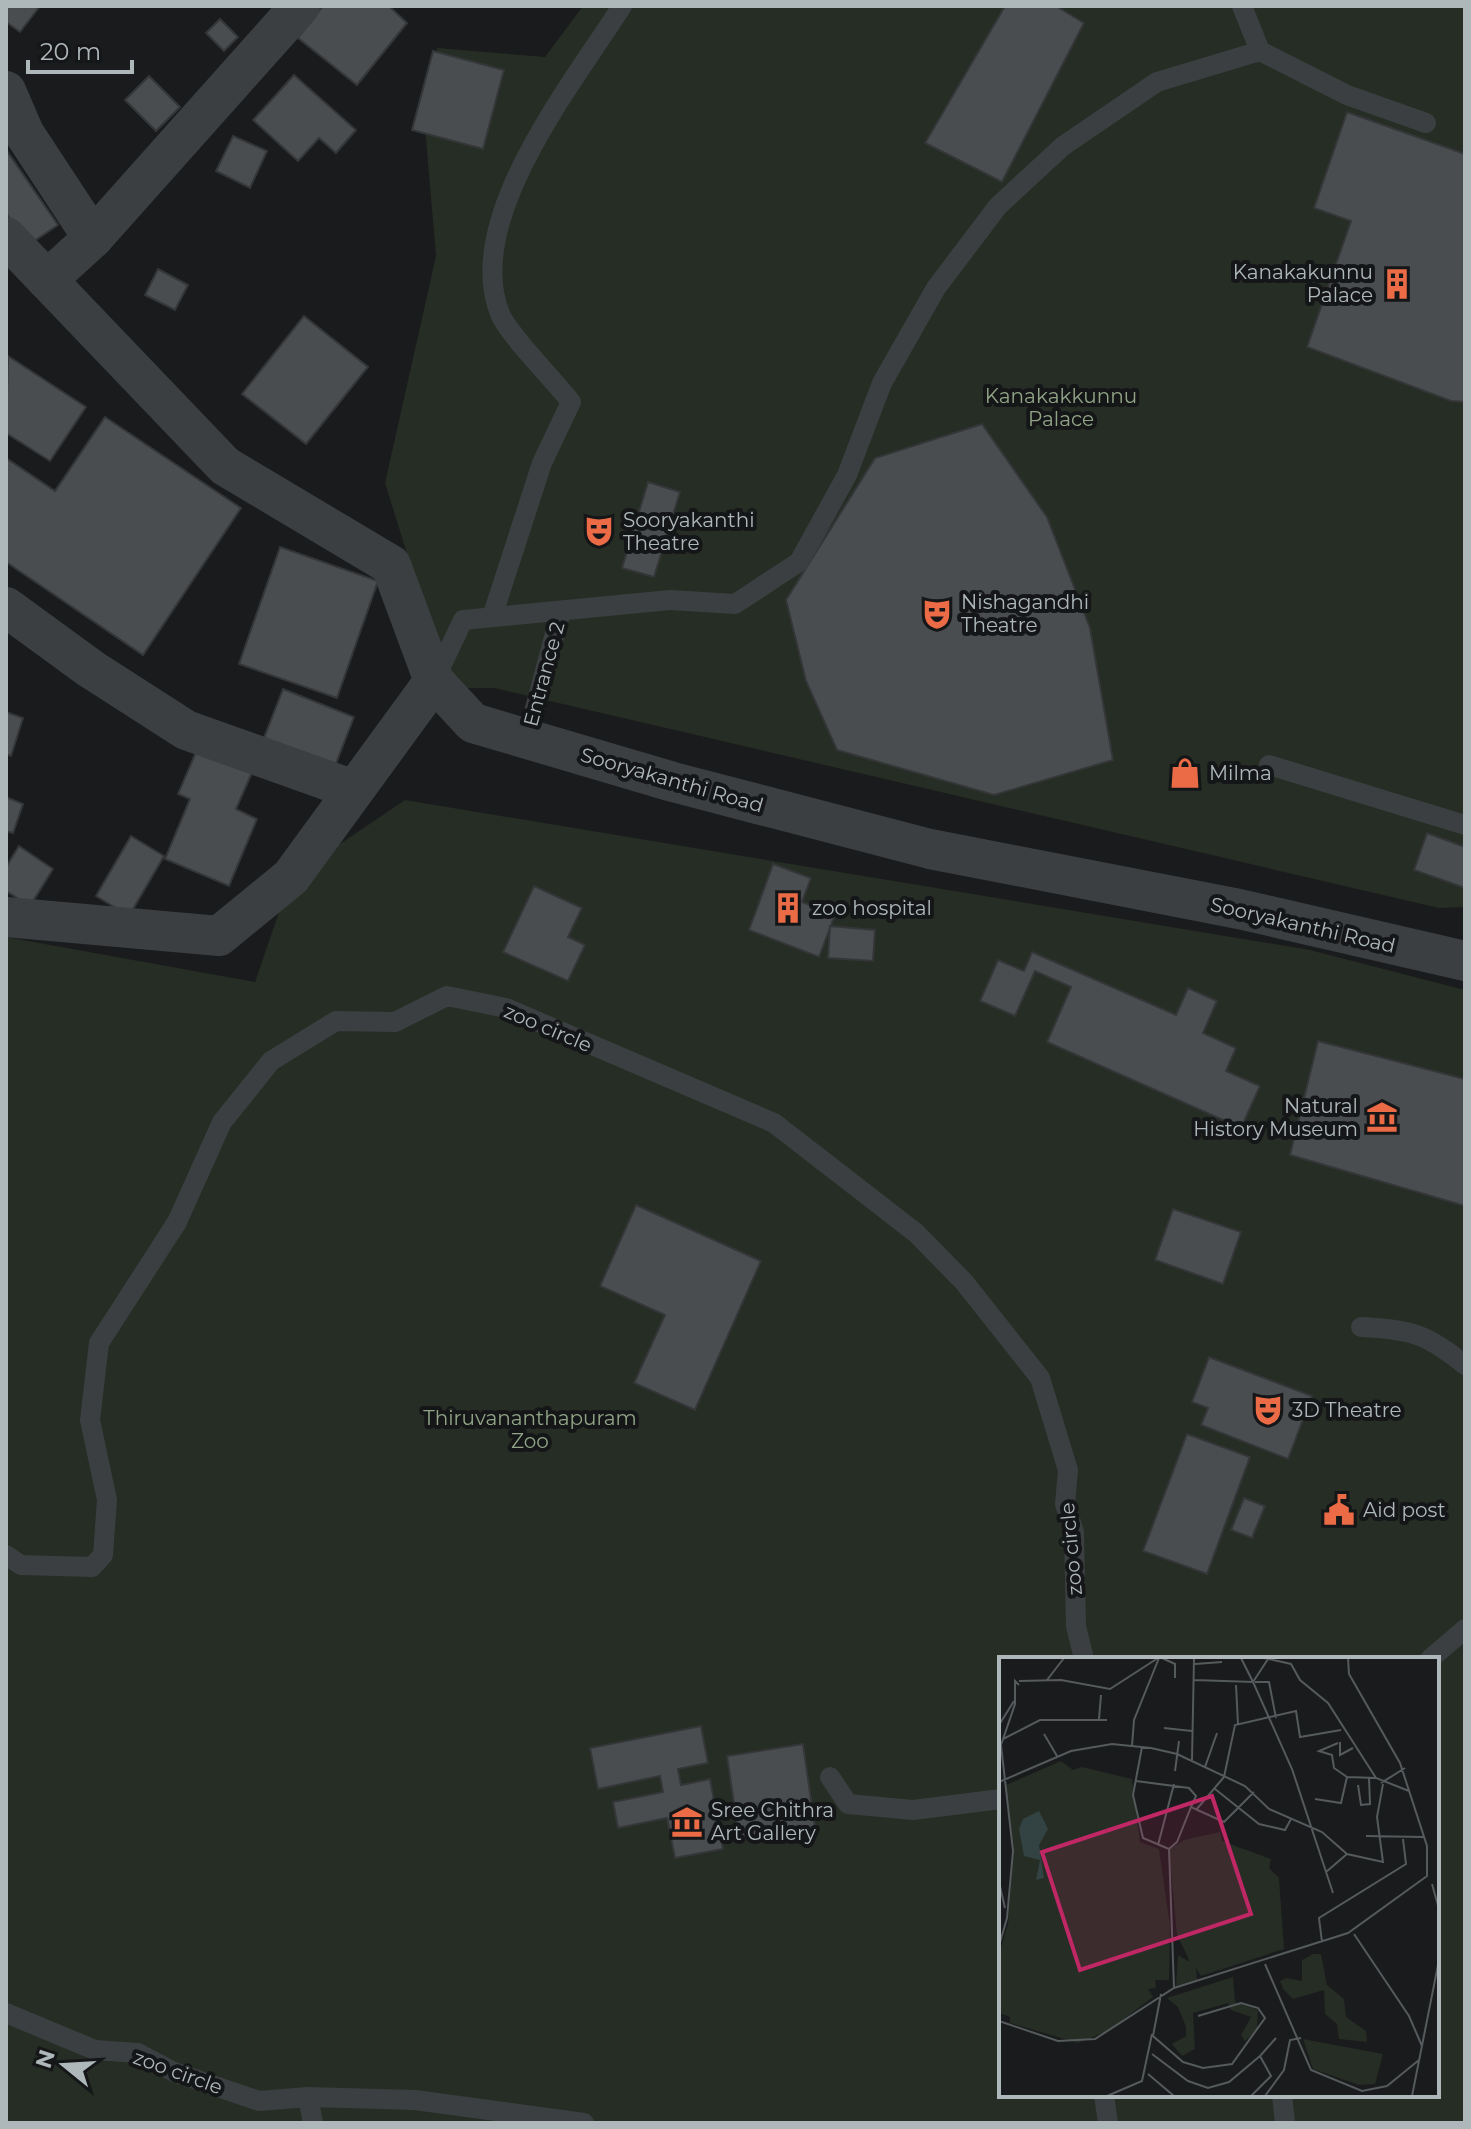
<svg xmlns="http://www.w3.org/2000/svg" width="1471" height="2129" font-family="Montserrat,sans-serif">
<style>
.green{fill:#262d24;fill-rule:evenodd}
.building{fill:#494d4f;stroke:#343638;stroke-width:2}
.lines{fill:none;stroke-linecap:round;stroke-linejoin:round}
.lane{stroke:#3b3f41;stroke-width:20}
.street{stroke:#3b3f41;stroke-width:40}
.labels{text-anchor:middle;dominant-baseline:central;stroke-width:8;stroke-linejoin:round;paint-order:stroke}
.poi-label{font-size:20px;fill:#aeb8bb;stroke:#151618;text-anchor:start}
.park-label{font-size:20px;fill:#91a586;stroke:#151618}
.street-label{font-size:20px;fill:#aeb8bb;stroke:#151618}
.inset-road{fill:none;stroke:#555a5c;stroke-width:2}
.view{fill:#c02865;fill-opacity:0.15;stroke:#c02865;stroke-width:4}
.inset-edge{fill:none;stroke:#aeb8bb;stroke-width:4}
</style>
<rect width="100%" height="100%" fill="#1a1b1c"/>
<!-- green -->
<g class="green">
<path d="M583,6H1465V907L1439,908L494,688H449L385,483L436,256L425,127L437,48L545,57Z"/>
<path d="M405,800L1310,950L1465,990V2123H6V937L255,982L291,877ZM1001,1659H1437V2095H1001Z"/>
</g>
<!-- building -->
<g class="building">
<path d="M6,6H40L20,32L6,22Z"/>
<path d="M323,6H389L407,23L357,85L298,38Z"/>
<path d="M1005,6H1056L1084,23L1002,182L925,143Z"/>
<path d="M220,19L238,37L224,51L206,33Z"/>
<path d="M433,51L504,70L483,149L412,130Z"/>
<path d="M294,75L356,130L336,153L319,138L298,161L253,120Z"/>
<path d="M149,76L180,107L156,131L125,100Z"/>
<path d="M1347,112L1465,154V402L1451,401L1307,347L1351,221L1314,208Z"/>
<path d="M233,136L267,151L250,188L216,171Z"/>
<path d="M7,151L58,225L28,245L6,213Z"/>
<path d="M158,269L188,285L175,310L145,295Z"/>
<path d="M304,316L368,367L306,444L242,394Z"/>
<path d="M8,356L86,407L50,461L6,433Z"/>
<path d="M105,417L241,508L143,655L6,562V458L55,491Z"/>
<path d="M982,424L1047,517L1090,628L1113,760L994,795L837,750L806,681L786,600L875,458Z"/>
<path d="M648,482L680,492L654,577L622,568Z"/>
<path d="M280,547L378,581L337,698L239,664Z"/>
<path d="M283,689L354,717L335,766L264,738Z"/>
<path d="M6,712L23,718L11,756L6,754Z"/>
<path d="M199,745L254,768L236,809L257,819L229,886L165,859L190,799L178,794Z"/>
<path d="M6,797L23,804L13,833L6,831Z"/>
<path d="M1427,833L1465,847V888L1414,870Z"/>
<path d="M131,836L164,856L129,916L96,896Z"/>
<path d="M19,846L53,869L30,906L6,891V867Z"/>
<path d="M773,864L811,878L802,902L835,915L819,957L749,930Z"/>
<path d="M534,886L582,908L568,937L585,945L568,981L503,952Z"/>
<path d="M830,926L875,930L873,961L828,958Z"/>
<path d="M1032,952L1176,1015L1188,988L1217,1001L1203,1033L1236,1048L1226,1071L1260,1086L1241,1128L1047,1042L1071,987L1035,971L1015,1016L980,1001L998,960L1024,971Z"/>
<path d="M1318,1041L1465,1079V1206L1290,1155Z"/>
<path d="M636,1205L761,1261L695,1410L634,1383L665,1315L600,1286Z"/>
<path d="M1173,1209L1241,1232L1223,1284L1155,1260Z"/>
<path d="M1209,1357L1312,1396L1288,1459L1201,1425L1208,1408L1192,1402Z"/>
<path d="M1187,1434L1250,1457L1207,1574L1143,1551Z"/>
<path d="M1244,1498L1265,1506L1252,1538L1231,1530Z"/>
<path d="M701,1726L708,1763L678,1769L681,1785L710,1779L723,1849L675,1858L667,1818L618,1828L613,1802L663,1792L660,1776L598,1789L590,1748Z"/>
<path d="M803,1744L815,1827L739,1838L727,1756Z"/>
</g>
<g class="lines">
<!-- lane -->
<g class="lane">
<path d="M1242,6L1260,51L1347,95L1426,123"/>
<path d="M492,617L542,463L571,402C554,380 511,337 501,316C460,222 574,82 622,6"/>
<path d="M435,679L463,620L670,600L735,604L799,562L847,475L882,383L936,288L998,206L1063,146L1157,82L1260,51"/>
<path d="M527,738L561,611"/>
<path d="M1269,765L1465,825"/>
<path d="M1361,1327C1410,1329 1427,1334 1465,1365"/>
<path d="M6,1555L21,1565L92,1567L103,1555L107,1500L90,1420L99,1343L177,1222L222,1122L271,1061L336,1021L395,1022L447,996L506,1008L774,1123L916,1233L964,1282L1040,1378L1068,1470L1065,1504L1074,1532L1076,1626L1084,1659"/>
<path d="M1430,1659L1465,1629"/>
<path d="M830,1777L848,1804L913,1810L1001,1799"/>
<path d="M6,2013L95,2050L138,2053L174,2072L259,2101L308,2097L415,2100L584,2123"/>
<path d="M1104,2095L1108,2123"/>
<path d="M1282,2095L1285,2123"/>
<path d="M308,2097L313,2123"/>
</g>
<!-- street -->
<g class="street">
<path d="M300,6L93,238L47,280L225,466L391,565L434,681"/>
<path d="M6,91L24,133L93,238"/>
<path d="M6,237L47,280"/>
<path d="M6,607L91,669L186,730L354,790"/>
<path d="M6,917L219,936L291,877L434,681L473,723L673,782L930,849L1239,909L1465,961"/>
</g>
</g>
<!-- icons -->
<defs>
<symbol id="building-bare" viewBox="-9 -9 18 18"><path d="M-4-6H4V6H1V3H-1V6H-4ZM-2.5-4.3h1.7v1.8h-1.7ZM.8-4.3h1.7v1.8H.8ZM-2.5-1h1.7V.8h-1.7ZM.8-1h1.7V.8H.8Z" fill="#ea6b45" stroke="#151618" stroke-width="2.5" paint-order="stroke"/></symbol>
<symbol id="theatre-bare" viewBox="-9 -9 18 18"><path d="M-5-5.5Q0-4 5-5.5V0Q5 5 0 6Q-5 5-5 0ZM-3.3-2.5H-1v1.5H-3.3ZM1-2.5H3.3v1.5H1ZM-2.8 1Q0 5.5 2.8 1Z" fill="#ea6b45" stroke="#151618" stroke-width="2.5" paint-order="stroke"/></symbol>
<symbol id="shop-bare" viewBox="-9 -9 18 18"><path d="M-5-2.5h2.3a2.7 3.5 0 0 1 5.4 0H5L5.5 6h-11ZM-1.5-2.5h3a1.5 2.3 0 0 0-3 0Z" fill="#ea6b45" stroke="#151618" stroke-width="2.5" paint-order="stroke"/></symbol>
<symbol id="museum-bare" viewBox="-9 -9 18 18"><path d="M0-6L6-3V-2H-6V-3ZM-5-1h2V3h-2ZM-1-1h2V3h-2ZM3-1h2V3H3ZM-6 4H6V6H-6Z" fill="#ea6b45" stroke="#151618" stroke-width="2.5" paint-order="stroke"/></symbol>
<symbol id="civic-bare" viewBox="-9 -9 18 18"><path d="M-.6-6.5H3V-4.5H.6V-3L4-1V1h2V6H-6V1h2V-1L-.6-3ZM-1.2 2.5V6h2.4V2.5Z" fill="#ea6b45" stroke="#151618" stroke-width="2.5" paint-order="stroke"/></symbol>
</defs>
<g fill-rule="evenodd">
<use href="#building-bare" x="1375" y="262" width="44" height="44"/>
<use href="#theatre-bare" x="577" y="509" width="44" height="44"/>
<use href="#theatre-bare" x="915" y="592" width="44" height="44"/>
<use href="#shop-bare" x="1163" y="751" width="44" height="44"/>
<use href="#building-bare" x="766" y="886" width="44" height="44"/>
<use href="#museum-bare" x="1360" y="1095" width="44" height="44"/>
<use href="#theatre-bare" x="1246" y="1388" width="44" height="44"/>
<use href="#civic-bare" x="1317" y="1488" width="44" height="44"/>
<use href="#museum-bare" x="665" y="1800" width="44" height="44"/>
</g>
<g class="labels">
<!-- poi labels -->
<g class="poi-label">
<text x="1373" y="272" text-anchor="end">Kanakakunnu<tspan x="1373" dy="23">Palace</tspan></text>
<text x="623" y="520">Sooryakanthi<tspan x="623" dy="23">Theatre</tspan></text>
<text x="961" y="602">Nishagandhi<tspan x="961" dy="23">Theatre</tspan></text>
<text x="1209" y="773">Milma</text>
<text x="812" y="908">zoo hospital</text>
<text x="1358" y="1106" text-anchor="end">Natural<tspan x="1358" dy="23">History Museum</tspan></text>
<text x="1292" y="1410">3D Theatre</text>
<text x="1363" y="1510">Aid post</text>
<text x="711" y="1810">Sree Chithra<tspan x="711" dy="23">Art Gallery</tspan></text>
</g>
<!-- park labels -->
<g class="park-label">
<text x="1061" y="396">Kanakakkunnu<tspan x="1061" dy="23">Palace</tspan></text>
<text x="530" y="1418">Thiruvananthapuram<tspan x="530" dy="23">Zoo</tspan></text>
</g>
<!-- street labels -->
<g class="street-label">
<text transform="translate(544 674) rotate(-75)">Entrance 2</text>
<text transform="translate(672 780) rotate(16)">Sooryakanthi Road</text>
<text transform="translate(1303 925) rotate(13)">Sooryakanthi Road</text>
<text transform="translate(548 1028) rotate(23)">zoo circle</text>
<text transform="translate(1071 1549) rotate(-95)">zoo circle</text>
<text transform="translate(178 2072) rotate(20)">zoo circle</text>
</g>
</g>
<!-- overview -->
<g transform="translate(999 1657)">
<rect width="440" height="440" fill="#1a1b1c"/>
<path d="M62,104L74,113L83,110L133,122L141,185L160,192L171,269L170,323H156L157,331L149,332L154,340L109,374L79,386L11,366V360L0,356V297L9,267L14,197L7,128ZM221,175L223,184L272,202L270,211L280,221L285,292L202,319L197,311L198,323L177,329L179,298L191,305L178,278L170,193L185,183ZM314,297H322L328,328L345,342L347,360L367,374L368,385L340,382L338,367L326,357L325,333L294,342L284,332L281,324L287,321L303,324V303ZM234,320L236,345L259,353L258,374L246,384L242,378L252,360L232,353L229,346L194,356L196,392L183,399L173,387L187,379V370L179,350L168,341ZM304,382L384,397L376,427L360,428L314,412Z" fill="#262d24"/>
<path d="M40,154L49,172L40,188L45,221L37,223L41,203L25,199L20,172L24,162Z" fill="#334242"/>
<path class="inset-road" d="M163,1L176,7V21M265,1L292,7L301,23L329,46L377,121L410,134M269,2L254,25L293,112L334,236M196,7L223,5M48,23L65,1M195,23L254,25L242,1M20,24L62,23L111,32L159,1M256,25H270L277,61M237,28L239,67M100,62L102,38M0,68L15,44M165,71L193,74M45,77L58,99M4,82L41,63H108M341,85V98L354,91M339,86L320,94L333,98L335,111L348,120M133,89L135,63L160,1M143,90L134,138L144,181L170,192L175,331M193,103L195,1M206,110L218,76M176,114L180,84M137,124L190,131L197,139L192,150M0,125L72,94L113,87L152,91L178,97L246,129L270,152L323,175L348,197L384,205L378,160L384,127M382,126L406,111M359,128L362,148L371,147L370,121M216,132L260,167L286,173L292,162M316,142L342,146L348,120L377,121M197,153L225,120L236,68L297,54L301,80L342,73M367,179L425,180M159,188L175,127M170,192L178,185L192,150L225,165L255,135M327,215L348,197M0,225L6,251M433,227L440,252M355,277L410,359L423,389M323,285L320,261L407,207L404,182M0,289L8,261L14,194L2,88L16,47V24L20,28M266,307L312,413L363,434L388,429L420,403M162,337L154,379L184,405L204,411L233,407L266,361L259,351L242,346L199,359M0,364L59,384L96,382L175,331L349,276L428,219V189L401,106L350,17L349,1M153,397L189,424L209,431L230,425L261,399L272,419L252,439M261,399L277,381M149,417L175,439M108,439L143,424L153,377M266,439L285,413L291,383L302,381M413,439L440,303"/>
<path class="view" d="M213,139L252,257L81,313L43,195Z"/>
<rect width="440" height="440" class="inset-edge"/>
</g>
<!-- border -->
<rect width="1471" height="2129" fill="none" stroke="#aeb8bb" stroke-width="16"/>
<!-- north arrow -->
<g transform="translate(64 2065) rotate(288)" stroke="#151618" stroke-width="6" paint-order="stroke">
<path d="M0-6L14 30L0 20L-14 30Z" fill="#aeb8bb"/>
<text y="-12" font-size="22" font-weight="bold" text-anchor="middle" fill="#aeb8bb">N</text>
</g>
<!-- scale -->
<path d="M28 60v12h104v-12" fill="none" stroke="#aeb8bb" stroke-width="4"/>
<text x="40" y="60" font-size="24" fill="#aeb8bb" stroke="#151618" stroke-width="6" paint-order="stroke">20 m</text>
</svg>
